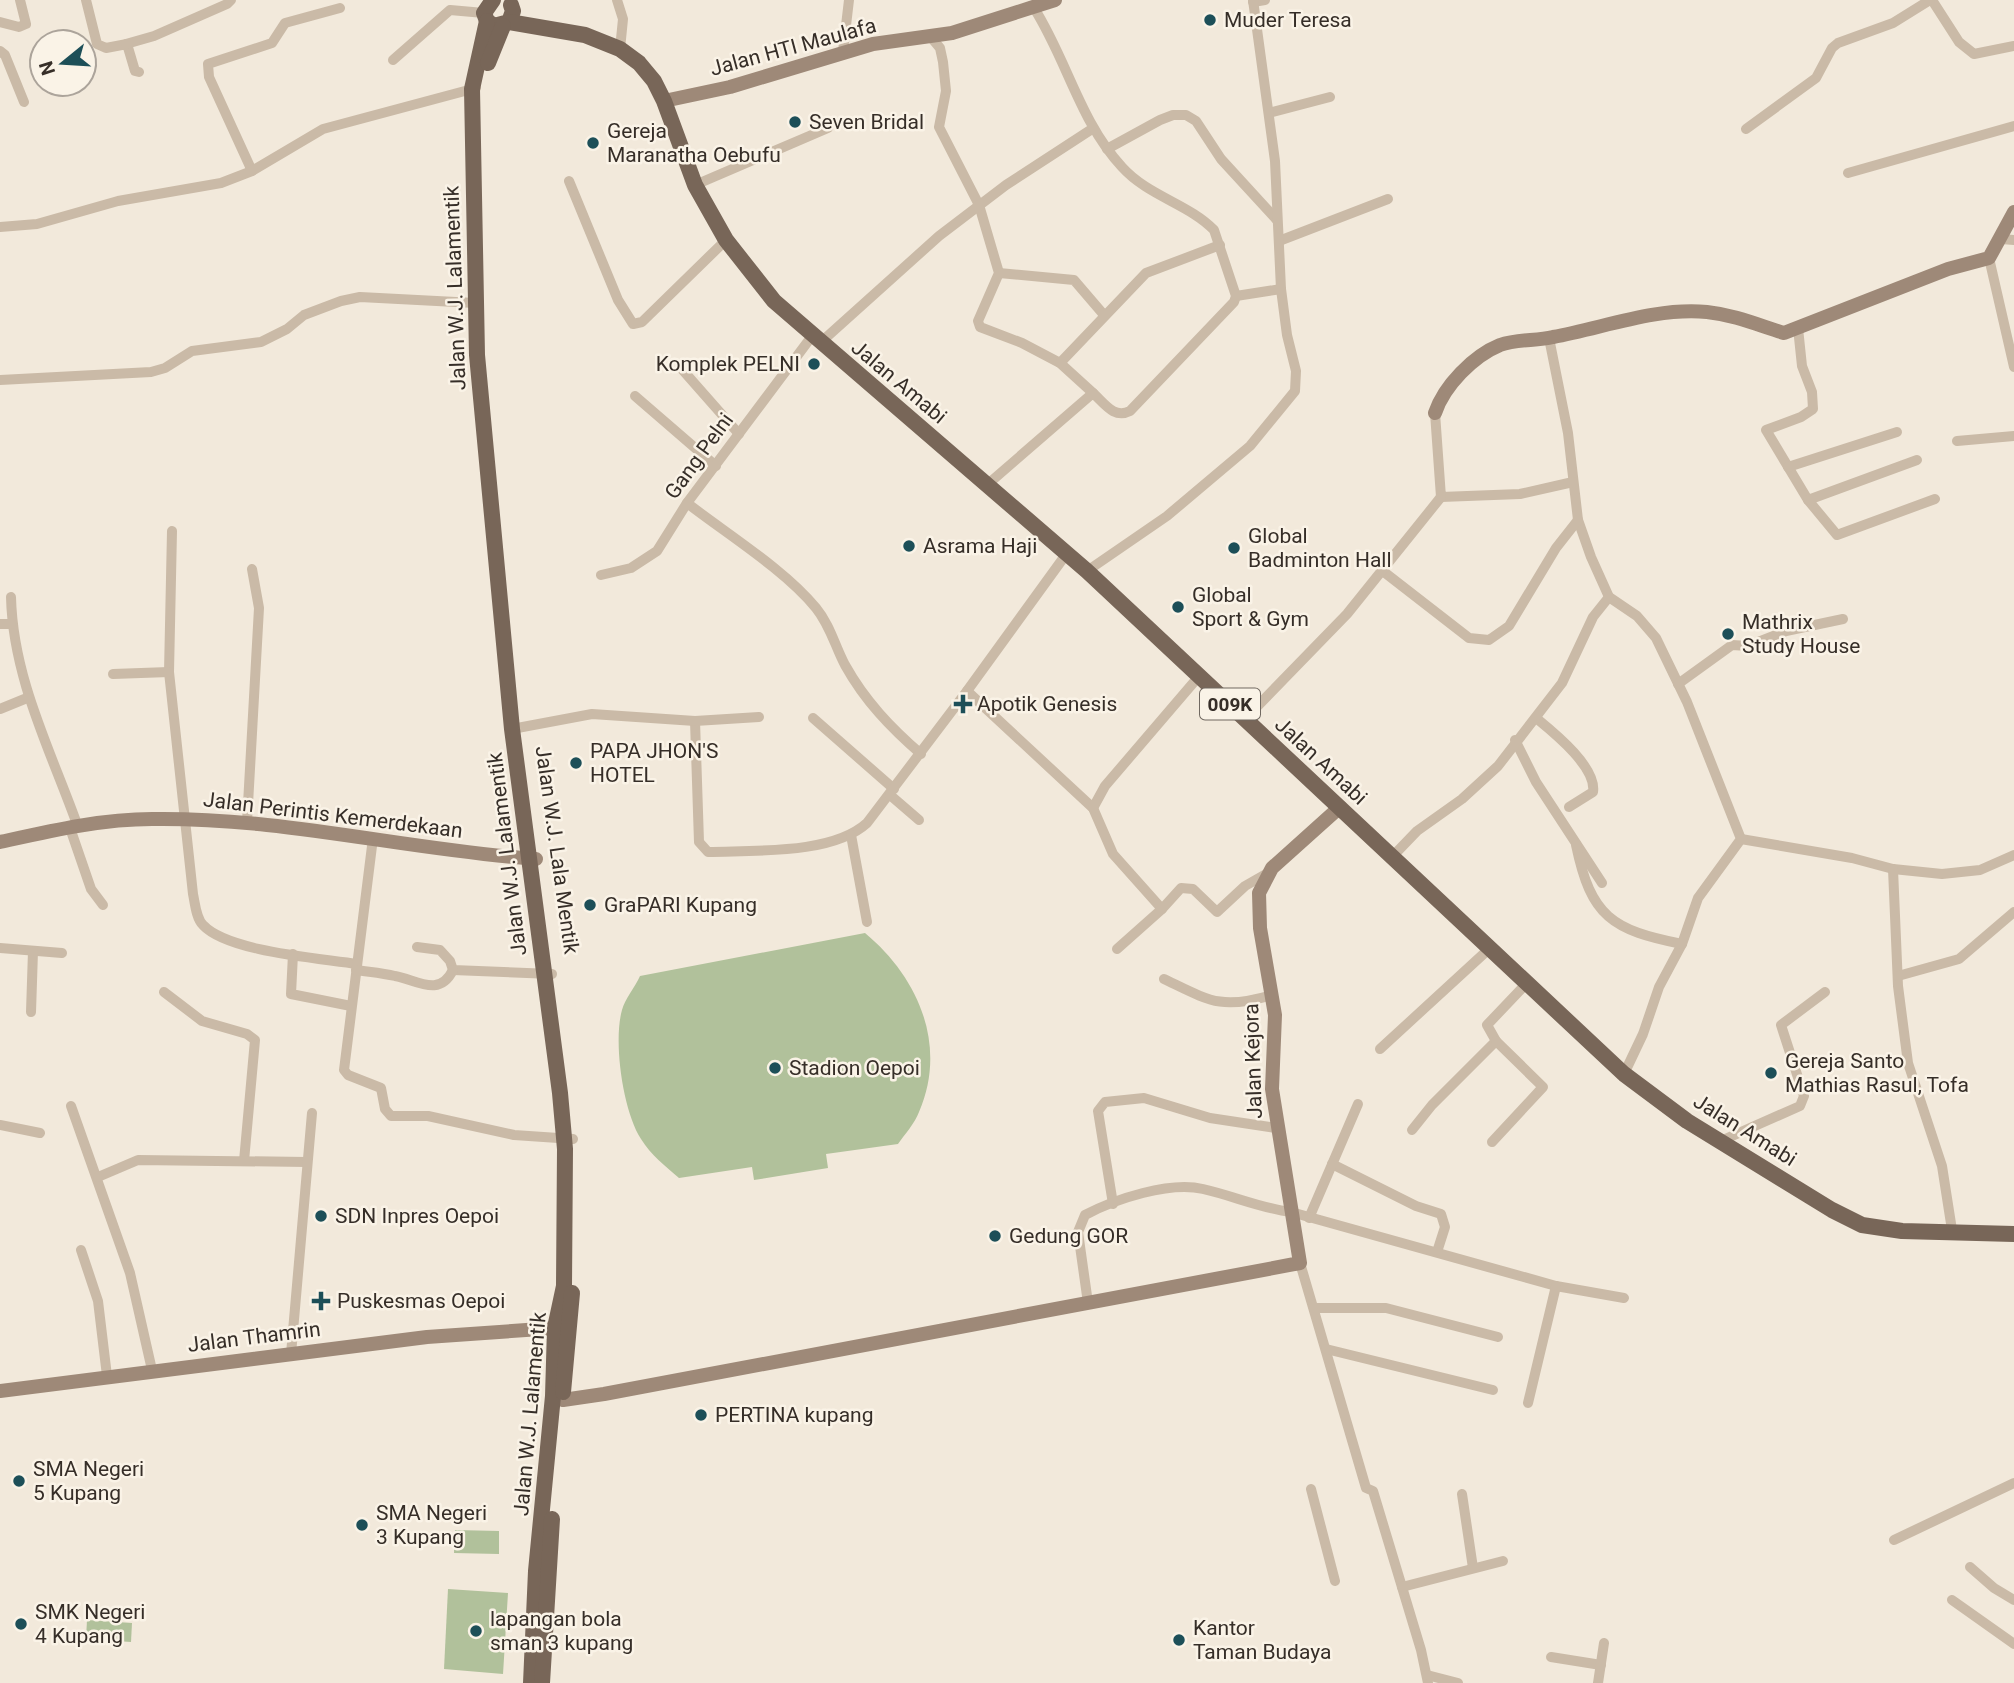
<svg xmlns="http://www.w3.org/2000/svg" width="2014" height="1683" font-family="Roboto,sans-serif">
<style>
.green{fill:#b1c19b}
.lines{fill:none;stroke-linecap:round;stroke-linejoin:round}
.street{stroke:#cabaa7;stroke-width:10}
.secondary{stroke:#9e8978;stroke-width:14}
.primary{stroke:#786658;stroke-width:16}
.poi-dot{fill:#1d4f58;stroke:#faf3e7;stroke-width:2.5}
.labels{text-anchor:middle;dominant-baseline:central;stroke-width:5;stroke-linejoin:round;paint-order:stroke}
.shield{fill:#faf3e7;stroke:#716961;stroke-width:2}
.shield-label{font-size:19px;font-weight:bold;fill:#362e28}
.poi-label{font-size:21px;fill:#362e28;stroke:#faf3e7;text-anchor:start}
.street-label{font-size:21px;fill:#362e28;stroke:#faf3e7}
</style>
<rect width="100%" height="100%" fill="#f2e9db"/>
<!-- green -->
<g class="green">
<path d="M865,933C918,977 948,1045 919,1112C915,1123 905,1134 898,1144L826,1154L828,1168L754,1180L752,1167L679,1178C665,1166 651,1155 641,1139C623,1111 613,1042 622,1010C625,999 635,987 640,976Z"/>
<path d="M455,1530L499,1531V1554L454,1553Z"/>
<path d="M448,1589L508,1593L503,1674L444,1669Z"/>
<path d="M87,1620L132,1623L131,1642L86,1639Z"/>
</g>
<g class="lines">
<!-- street -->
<g class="street">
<path d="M86,0L97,44L106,48L127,44L135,71L139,72"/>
<path d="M617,0L623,19L620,49"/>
<path d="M1932,0L1959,42L1974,54L2014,46"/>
<path d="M1253,2L1265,0"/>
<path d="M0,22L19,27L26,24L20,0"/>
<path d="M930,36L940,48L943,62L946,91L939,127L979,205L999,273L978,321L980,327L1022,343L1060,363L1093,393"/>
<path d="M126,44L154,36L227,4L231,0"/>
<path d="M0,51L5,55L24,102"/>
<path d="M843,51L849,0"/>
<path d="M393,60L450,10L484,13"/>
<path d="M1269,113L1330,97"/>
<path d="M1746,129L1816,78L1832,48L1838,43L1893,23L1930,0"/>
<path d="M1107,149L1160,120L1173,115H1186L1196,121L1221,159L1276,219"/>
<path d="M252,171L209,77L208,64L272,43L285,23L340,8"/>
<path d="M1848,173L2014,126"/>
<path d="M569,181L618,300L633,324L642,322L726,240"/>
<path d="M695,185L828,128"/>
<path d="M0,227L37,224L118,201L221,183L252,171L323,129L476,88"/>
<path d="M2001,239L2014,240"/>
<path d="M1279,241L1388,199"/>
<path d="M1989,258L2014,367"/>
<path d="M999,273L1074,280L1104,315"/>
<path d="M1236,296L1281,289"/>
<path d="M1798,328L1802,366L1812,392L1813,409L1801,417L1766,430L1808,500L1837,535L1935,499"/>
<path d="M1549,338L1568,433L1578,520L1591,557L1609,597L1637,616L1656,638L1687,702L1741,839L1698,898L1682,944L1659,987L1643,1034L1624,1074"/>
<path d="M820,343L939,236L1006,185L1092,129"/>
<path d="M1060,363L1146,273L1220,245"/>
<path d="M680,367L739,434"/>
<path d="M0,380L151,372L165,368L192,351L261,342L287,329L304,315L341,301L360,297L475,303"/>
<path d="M635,396L716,466"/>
<path d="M1435,413L1441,497L1520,494L1573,482"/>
<path d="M1957,441L2014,436"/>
<path d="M1788,467L1897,432"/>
<path d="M988,484L1093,393C1105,404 1114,419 1130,411L1234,302L1236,296L1214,230C1189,204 1148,196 1122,167C1080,122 1067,60 1034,8"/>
<path d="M1808,500L1917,460"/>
<path d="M687,503C727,534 785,570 816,608C830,625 835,646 845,665C865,701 891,728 921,754"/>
<path d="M172,531L169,672L193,894C195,903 196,918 203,925C228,952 320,958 357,964"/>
<path d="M1087,571L1167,516L1250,446L1295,391L1296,371L1287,335L1281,289L1275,161L1253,0"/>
<path d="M1384,572L1469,638L1489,640L1509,626L1556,548L1578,520"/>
<path d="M601,575L631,568L657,551L687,503L812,336"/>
<path d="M11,597C13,679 51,751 78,827"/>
<path d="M0,624H11"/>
<path d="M113,674L169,672"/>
<path d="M1678,684L1732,645L1748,646L1786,631L1843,619"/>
<path d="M967,691L1067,553"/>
<path d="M0,709L27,698"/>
<path d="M813,718L894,789"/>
<path d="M1536,718C1553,732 1597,767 1593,792L1569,807"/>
<path d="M1245,719L1347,614L1441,497"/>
<path d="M695,721L699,842L708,852C753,850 832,855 867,823L967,691L1093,808L1113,854L1162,909"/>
<path d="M512,729L592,714L695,721L759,717"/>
<path d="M1515,740L1536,782L1602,883"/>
<path d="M890,795L919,820"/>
<path d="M1093,808L1105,786L1200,675"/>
<path d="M247,822L259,608L252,569"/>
<path d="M70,828L91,889L103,905"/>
<path d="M851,835L867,922"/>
<path d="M373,838L344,1070L348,1075L381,1088L385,1109L391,1116H428L514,1135L573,1139"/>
<path d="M1741,839L1852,858L1893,869L1942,874L1980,870L2014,855"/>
<path d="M1576,845C1591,917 1612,930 1682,944"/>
<path d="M1392,857L1417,831L1462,799L1498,766L1562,683L1593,617L1609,597"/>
<path d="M1893,869L1898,986L1908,1063L1942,1166L1952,1230"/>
<path d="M417,947L440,950L450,961L453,970L552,974"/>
<path d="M0,948L62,953"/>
<path d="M1117,949L1162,909L1181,888L1193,889L1217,912L1245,886L1266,874"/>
<path d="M293,954L291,994L351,1006"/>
<path d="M356,970C369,972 382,973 395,976C417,980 439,998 453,970"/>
<path d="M1898,976L1959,959L2014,912"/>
<path d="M1164,979C1210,1001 1221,1010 1272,995"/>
<path d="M164,992L202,1021L247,1034L255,1040L244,1161"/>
<path d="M31,1012L33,951"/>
<path d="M1380,1049L1490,948"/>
<path d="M71,1106L130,1273L152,1370"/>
<path d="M0,1125L40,1133"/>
<path d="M1412,1130L1432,1105L1496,1041L1487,1025L1527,983"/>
<path d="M1723,1140L1800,1106L1804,1096L1781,1025L1825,992"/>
<path d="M1492,1142L1543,1087L1496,1041"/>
<path d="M1332,1164L1416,1206L1441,1214L1445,1227L1437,1252"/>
<path d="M98,1177L138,1160L307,1162"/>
<path d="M1113,1204L1098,1111L1105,1102L1144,1098L1210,1118L1276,1128"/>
<path d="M1309,1218L1358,1104"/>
<path d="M81,1250L98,1301L107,1376"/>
<path d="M1300,1263L1366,1488L1373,1491L1421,1650L1428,1683"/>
<path d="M1088,1303L1078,1232L1085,1215C1115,1199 1170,1181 1203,1189C1234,1196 1260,1208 1291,1212L1556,1286L1624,1298"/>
<path d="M1314,1308H1386L1498,1337"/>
<path d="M1326,1349L1493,1390"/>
<path d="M291,1354L312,1113"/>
<path d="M1528,1403L1556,1286"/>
<path d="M1311,1489L1335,1581"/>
<path d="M1462,1494L1473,1568"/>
<path d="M1894,1540L2014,1483"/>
<path d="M1970,1567L1994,1588L2014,1600"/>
<path d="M1402,1587L1503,1561"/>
<path d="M1952,1600L2014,1644"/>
<path d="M1551,1657L1601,1665"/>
<path d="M1427,1675L1458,1683"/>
<path d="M1598,1683L1604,1643"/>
</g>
<!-- secondary -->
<g class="secondary">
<path d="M664,101L730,87L873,44L952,33L1055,0"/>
<path d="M1435,413C1444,386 1473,356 1500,345C1517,339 1536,341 1553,337C1603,328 1656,307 1707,312C1735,315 1758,325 1784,333L1948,269L1989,258L2014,212"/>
<path d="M0,842C50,831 101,819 152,819C282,817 408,850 536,859"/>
<path d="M0,1391L427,1337L555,1328"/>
<path d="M553,1396L563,1400L604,1394L1300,1263L1272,1089L1275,1015L1260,928L1259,893L1272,868L1340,807"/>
</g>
<!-- primary -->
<g class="primary">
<path d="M493,0L484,13L487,21L494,26L509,22L513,11L511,5"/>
<path d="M487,21L472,89L477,355L512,729L560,1093L565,1149L564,1286L555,1328L553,1396L536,1571L531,1683"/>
<path d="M509,22L585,35L620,49L639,63L654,81L664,101L695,185L726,240L774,301L1087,571L1624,1074L1687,1121L1832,1210L1862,1225L1902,1231L2014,1234"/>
<path d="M488,63L503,26"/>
<path d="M563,1392L572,1293"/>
<path d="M542,1683L552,1519"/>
</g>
</g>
<!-- markers -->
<g class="poi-dot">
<circle cx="1210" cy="20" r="7"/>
<circle cx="795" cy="122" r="7"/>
<circle cx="593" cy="143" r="7"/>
<circle cx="814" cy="364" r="7"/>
<circle cx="909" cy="546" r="7"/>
<circle cx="1234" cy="548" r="7"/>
<circle cx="1178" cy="607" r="7"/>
<circle cx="1728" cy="634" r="7"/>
<path d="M959.5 693.5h7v7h7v7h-7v7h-7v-7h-7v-7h7z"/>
<circle cx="576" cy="763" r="7"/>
<circle cx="590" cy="905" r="7"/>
<circle cx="775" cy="1068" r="7"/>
<circle cx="1771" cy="1073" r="7"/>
<circle cx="321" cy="1216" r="7"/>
<circle cx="995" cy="1236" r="7"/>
<path d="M317.5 1290.5h7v7h7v7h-7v7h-7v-7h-7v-7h7z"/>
<circle cx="701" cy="1415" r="7"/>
<circle cx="19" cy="1481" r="7"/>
<circle cx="362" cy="1525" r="7"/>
<circle cx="21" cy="1624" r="7"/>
<circle cx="476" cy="1631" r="7"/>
<circle cx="1179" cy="1640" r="7"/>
</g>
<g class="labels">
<!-- shield labels -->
<rect class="shield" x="1200" y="688.5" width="60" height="31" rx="5"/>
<g class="shield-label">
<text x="1230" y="704">009K</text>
</g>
<!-- poi labels -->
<g class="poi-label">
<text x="1224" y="20">Muder Teresa</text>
<text x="809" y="122">Seven Bridal</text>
<text x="607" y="131">Gereja<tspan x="607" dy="24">Maranatha Oebufu</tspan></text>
<text x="800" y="364" text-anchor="end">Komplek PELNI</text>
<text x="1248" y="536">Global<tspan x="1248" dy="24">Badminton Hall</tspan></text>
<text x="923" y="546">Asrama Haji</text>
<text x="1192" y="595">Global<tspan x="1192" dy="24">Sport &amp; Gym</tspan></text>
<text x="1742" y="622">Mathrix<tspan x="1742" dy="24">Study House</tspan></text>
<text x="977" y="704">Apotik Genesis</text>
<text x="590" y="751">PAPA JHON'S<tspan x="590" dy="24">HOTEL</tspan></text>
<text x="604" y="905">GraPARI Kupang</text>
<text x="1785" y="1061">Gereja Santo<tspan x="1785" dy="24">Mathias Rasul, Tofa</tspan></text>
<text x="789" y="1068">Stadion Oepoi</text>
<text x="335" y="1216">SDN Inpres Oepoi</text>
<text x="1009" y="1236">Gedung GOR</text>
<text x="337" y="1301">Puskesmas Oepoi</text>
<text x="715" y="1415">PERTINA kupang</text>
<text x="33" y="1469">SMA Negeri<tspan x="33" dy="24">5 Kupang</tspan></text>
<text x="376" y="1513">SMA Negeri<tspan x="376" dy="24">3 Kupang</tspan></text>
<text x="35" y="1612">SMK Negeri<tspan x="35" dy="24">4 Kupang</tspan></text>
<text x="490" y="1619">lapangan bola<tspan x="490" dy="24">sman 3 kupang</tspan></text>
<text x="1193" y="1628">Kantor<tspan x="1193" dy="24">Taman Budaya</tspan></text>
</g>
<!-- street labels -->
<g class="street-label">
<text transform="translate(793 47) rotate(-15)">Jalan HTI Maulafa</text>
<text transform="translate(455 288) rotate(-92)">Jalan W.J. Lalamentik</text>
<text transform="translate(899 382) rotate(40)">Jalan Amabi</text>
<text transform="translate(699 456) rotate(-54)">Gang Pelni</text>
<text transform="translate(1321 761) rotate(43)">Jalan Amabi</text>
<text transform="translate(333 815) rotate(7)">Jalan Perintis Kemerdekaan</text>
<text transform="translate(557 850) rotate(82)">Jalan W.J. Lala Mentik</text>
<text transform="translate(507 854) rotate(-97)">Jalan W.J. Lalamentik</text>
<text transform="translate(1253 1061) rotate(-92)">Jalan Kejora</text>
<text transform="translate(1745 1130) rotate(32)">Jalan Amabi</text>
<text transform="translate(254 1337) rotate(-7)">Jalan Thamrin</text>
<text transform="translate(530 1414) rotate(-85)">Jalan W.J. Lalamentik</text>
</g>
</g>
<!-- north arrow -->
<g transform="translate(63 63) rotate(252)"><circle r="33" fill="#faf3e7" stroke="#aca49b" stroke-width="2"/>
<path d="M0-5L12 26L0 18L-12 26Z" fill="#1d4f58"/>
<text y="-10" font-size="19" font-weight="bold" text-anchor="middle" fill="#362e28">N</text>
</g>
</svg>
